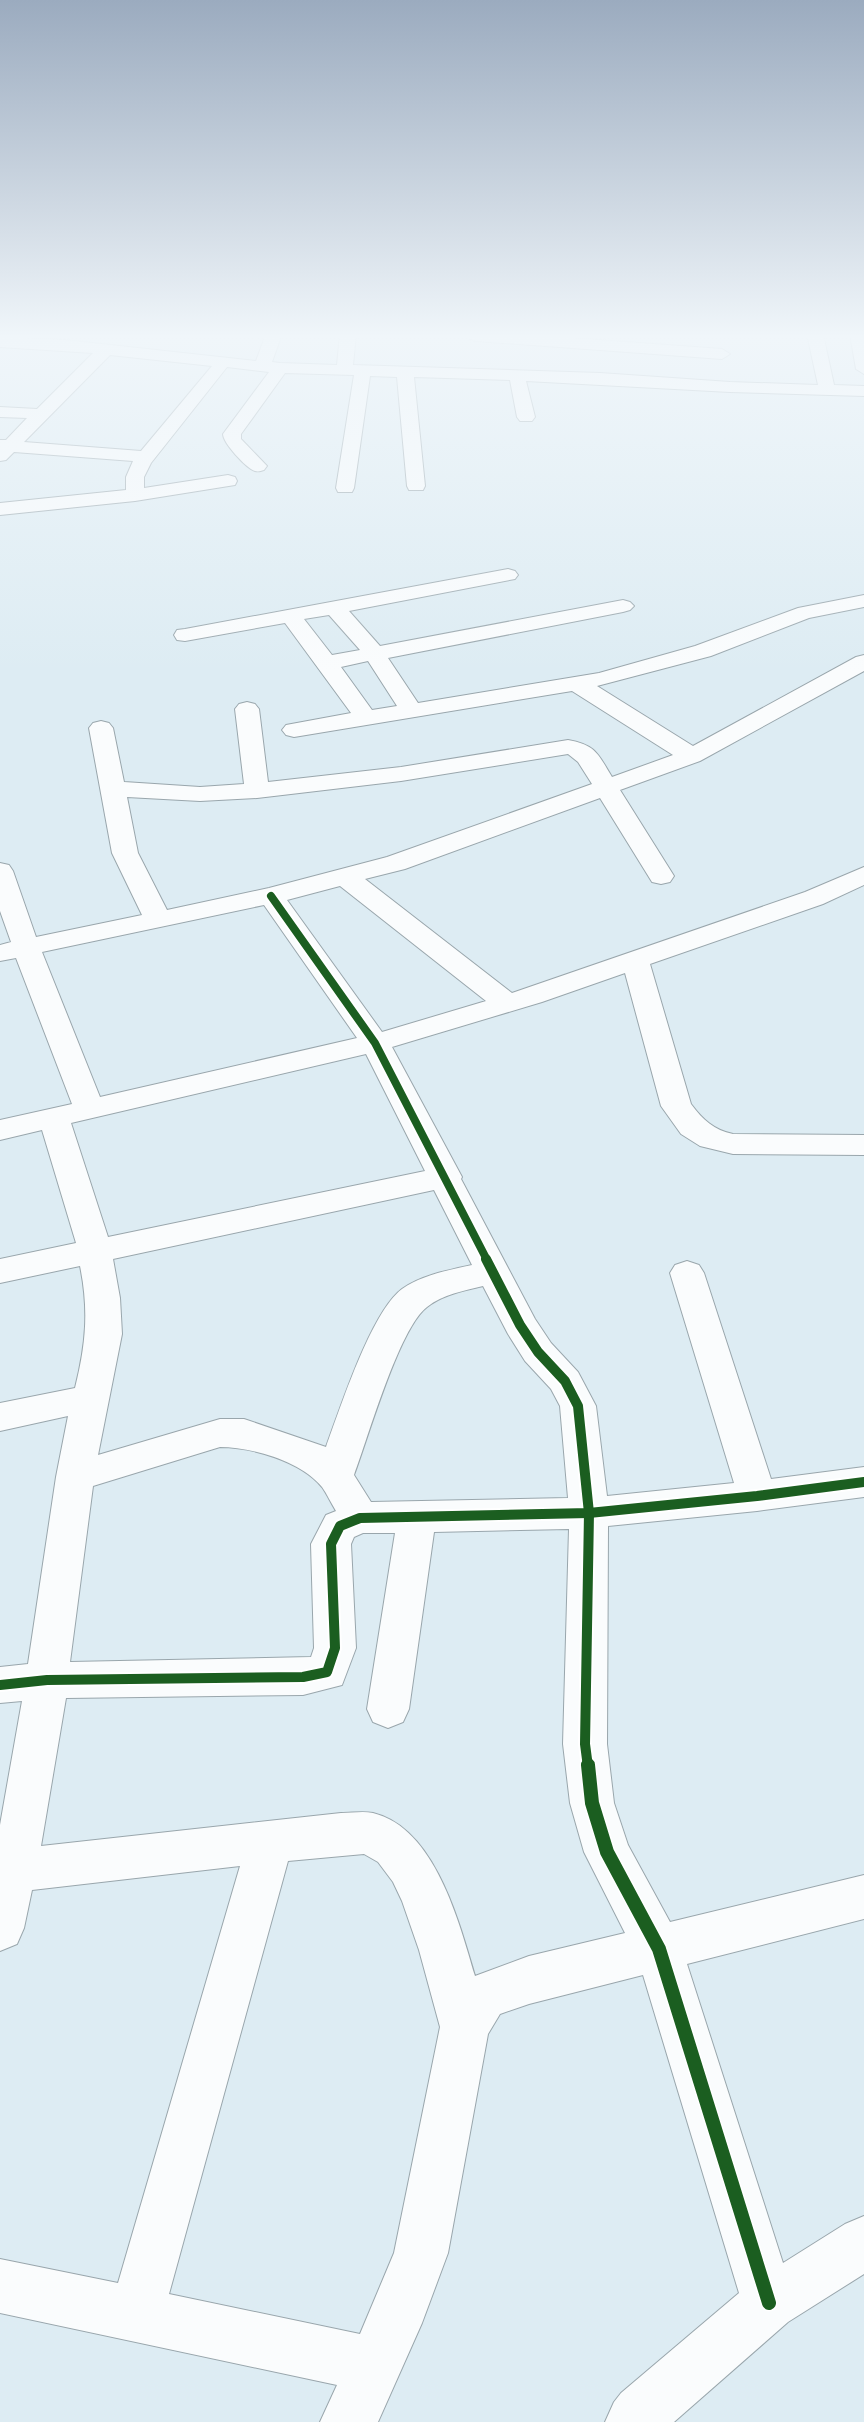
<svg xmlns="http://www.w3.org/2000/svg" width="864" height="2422" font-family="'Zilla Slab',serif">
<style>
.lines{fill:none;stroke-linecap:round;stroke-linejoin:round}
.minor-casing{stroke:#99a6ac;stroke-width:2}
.minor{fill:#fafcfd;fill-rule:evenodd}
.cycleway-far2-casing{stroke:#fff;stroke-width:12}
.cycleway-far1-casing{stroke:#fff;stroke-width:14}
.cycleway-casing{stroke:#fff;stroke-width:17}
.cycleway-far2{stroke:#1b5e20;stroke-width:8}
.cycleway-far1{stroke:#1b5e20;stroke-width:10}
.cycleway{stroke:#1b5e20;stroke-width:14}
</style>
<rect width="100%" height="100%" fill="#ddecf3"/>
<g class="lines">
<defs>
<g id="minor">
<path d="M266,334H282L272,362L280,363L337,365L340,334H356L353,365L600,373L730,382L818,385L807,334H823L834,385L864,386V396L730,392L526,381L535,417L532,421H520L517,417L510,380L414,377L425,486L423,490H409L407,486L397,377L370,376L354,488L352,492H338L336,488L354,375L285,373L241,434V439L267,466L264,470C260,471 259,472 255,471C246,468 223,443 223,434L269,372L227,367L151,463L144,477V488L228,475L235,477L237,481L235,485L135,501L0,515V503L126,490V477L133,461L14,452L6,460L0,461V440H6L27,418L0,417V407L37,409L93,353L0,347V337L65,340L256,361ZM110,355L212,366L141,451L24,442Z"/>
<path d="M469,334H516L722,349L730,354L722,359L476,341L470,339Z"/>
<path d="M850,334H864V374L856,369Z"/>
<path d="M508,569L515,571L518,575L515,579L349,611L380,646L623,600L630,602L634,606L630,610L623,612L388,658L418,703L599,673L695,646L798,608L864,595V607L809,618L711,656L597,686L693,746L856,657L864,655V671L700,761L620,790L674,876L670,882L661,884L652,882L600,798L405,869L365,879L512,993L805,892L864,867V885L823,904L650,964L691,1104C703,1120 714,1130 733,1134L864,1135V1155L733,1154L700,1146L681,1134L661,1106L625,973L542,1002L392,1047L462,1177L461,1179L535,1319L551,1343L578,1372L596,1406L607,1496L734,1483L670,1273L675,1265L687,1261L699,1265L704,1273L771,1479L864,1467V1497L757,1511L608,1526L607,1744L614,1803L628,1845L670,1922L864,1875V1919L687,1964L783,2263L845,2224L864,2216V2274L788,2322L674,2422H605L614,2402L621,2393L739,2293L643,1975L529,2004L500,2014L488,2034L448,2253L422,2323L378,2422H320L337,2385L0,2313V2259L118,2283L240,1866L32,1890L24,1928L17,1944L0,1951V1825L22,1701L0,1703V1667L28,1664L56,1477L68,1416L0,1431V1403L75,1388C86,1344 89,1310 80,1266L0,1283V1259L76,1243L42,1130L0,1140V1120L72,1104L16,958L0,961V945L11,942L0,911V863L9,865L13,871L36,937L142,915L112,853L89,728L93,723L101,721L109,723L113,728L124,782L200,787L244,784L235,709L239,704L247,702L255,704L259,709L268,782L401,767L568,740C596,745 598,754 612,777L673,755L572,691L294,737L286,735L282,730L286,725L351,713L285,623L185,641L177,640L174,635L177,630L185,629ZM329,615L360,650L332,655L304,619ZM368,661L397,706L372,710L341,667ZM568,754L578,762L592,784L387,857L269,888L167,910L138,853L127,797L200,801L257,798L401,781ZM340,886L486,1001L382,1032L287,900ZM264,905L357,1038L100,1097L42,952ZM366,1054L425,1171L108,1237L71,1123ZM434,1190L472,1265C449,1270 422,1275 402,1289C371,1312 340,1409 326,1447L244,1419H220L98,1455L122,1334L120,1298L113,1259ZM483,1286L508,1334L525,1361L551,1389L560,1406L568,1498L371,1502L354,1475C368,1438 399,1328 427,1307C443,1294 464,1291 483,1286ZM220,1447C251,1447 301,1461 322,1487C327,1494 331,1503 336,1511L326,1515L311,1544L314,1648L311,1657L70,1662L93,1486ZM569,1529L563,1744L570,1803L584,1852L625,1933L529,1956L475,1976C459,1922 435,1828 373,1813C363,1811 352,1813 341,1813L41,1846L66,1698L303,1695L342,1685L356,1648L351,1544L354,1537L363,1533H395L367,1709L373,1722L388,1728L403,1722L409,1709L434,1532ZM364,1854L378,1862L393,1882L402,1901L419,1950L440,2027L394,2253L360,2334L169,2294L288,1861Z"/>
</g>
</defs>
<!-- minor casing -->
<use href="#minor" class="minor-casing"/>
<!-- minor -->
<use href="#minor" class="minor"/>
<defs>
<path id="cycleway-far2" d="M271,896L375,1043L487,1260"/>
<g id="cycleway-far1">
<path d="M486,1259L520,1325L538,1352L565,1381L578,1406L589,1513L585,1744L588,1767"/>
<path d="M0,1685L47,1680L303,1677L327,1672L335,1648L331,1544L340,1526L360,1518L589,1513L757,1496L864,1482"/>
</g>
<path id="cycleway" d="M588,1765L592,1803L607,1852L659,1949L769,2303"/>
</defs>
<!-- cycleway-far2 casing -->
<use href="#cycleway-far2" class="cycleway-far2-casing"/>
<!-- cycleway-far1 casing -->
<use href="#cycleway-far1" class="cycleway-far1-casing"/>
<!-- cycleway casing -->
<use href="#cycleway" class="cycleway-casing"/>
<!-- cycleway-far2 -->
<use href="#cycleway-far2" class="cycleway-far2"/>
<!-- cycleway-far1 -->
<use href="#cycleway-far1" class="cycleway-far1"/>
<!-- cycleway -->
<use href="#cycleway" class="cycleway"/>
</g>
<!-- sky -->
<linearGradient id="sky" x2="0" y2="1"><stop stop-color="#9babbf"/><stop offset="0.5" stop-color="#f0f6fa"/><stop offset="1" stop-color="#f0f6fa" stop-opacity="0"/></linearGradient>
<rect width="864" height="673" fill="url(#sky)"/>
</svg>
